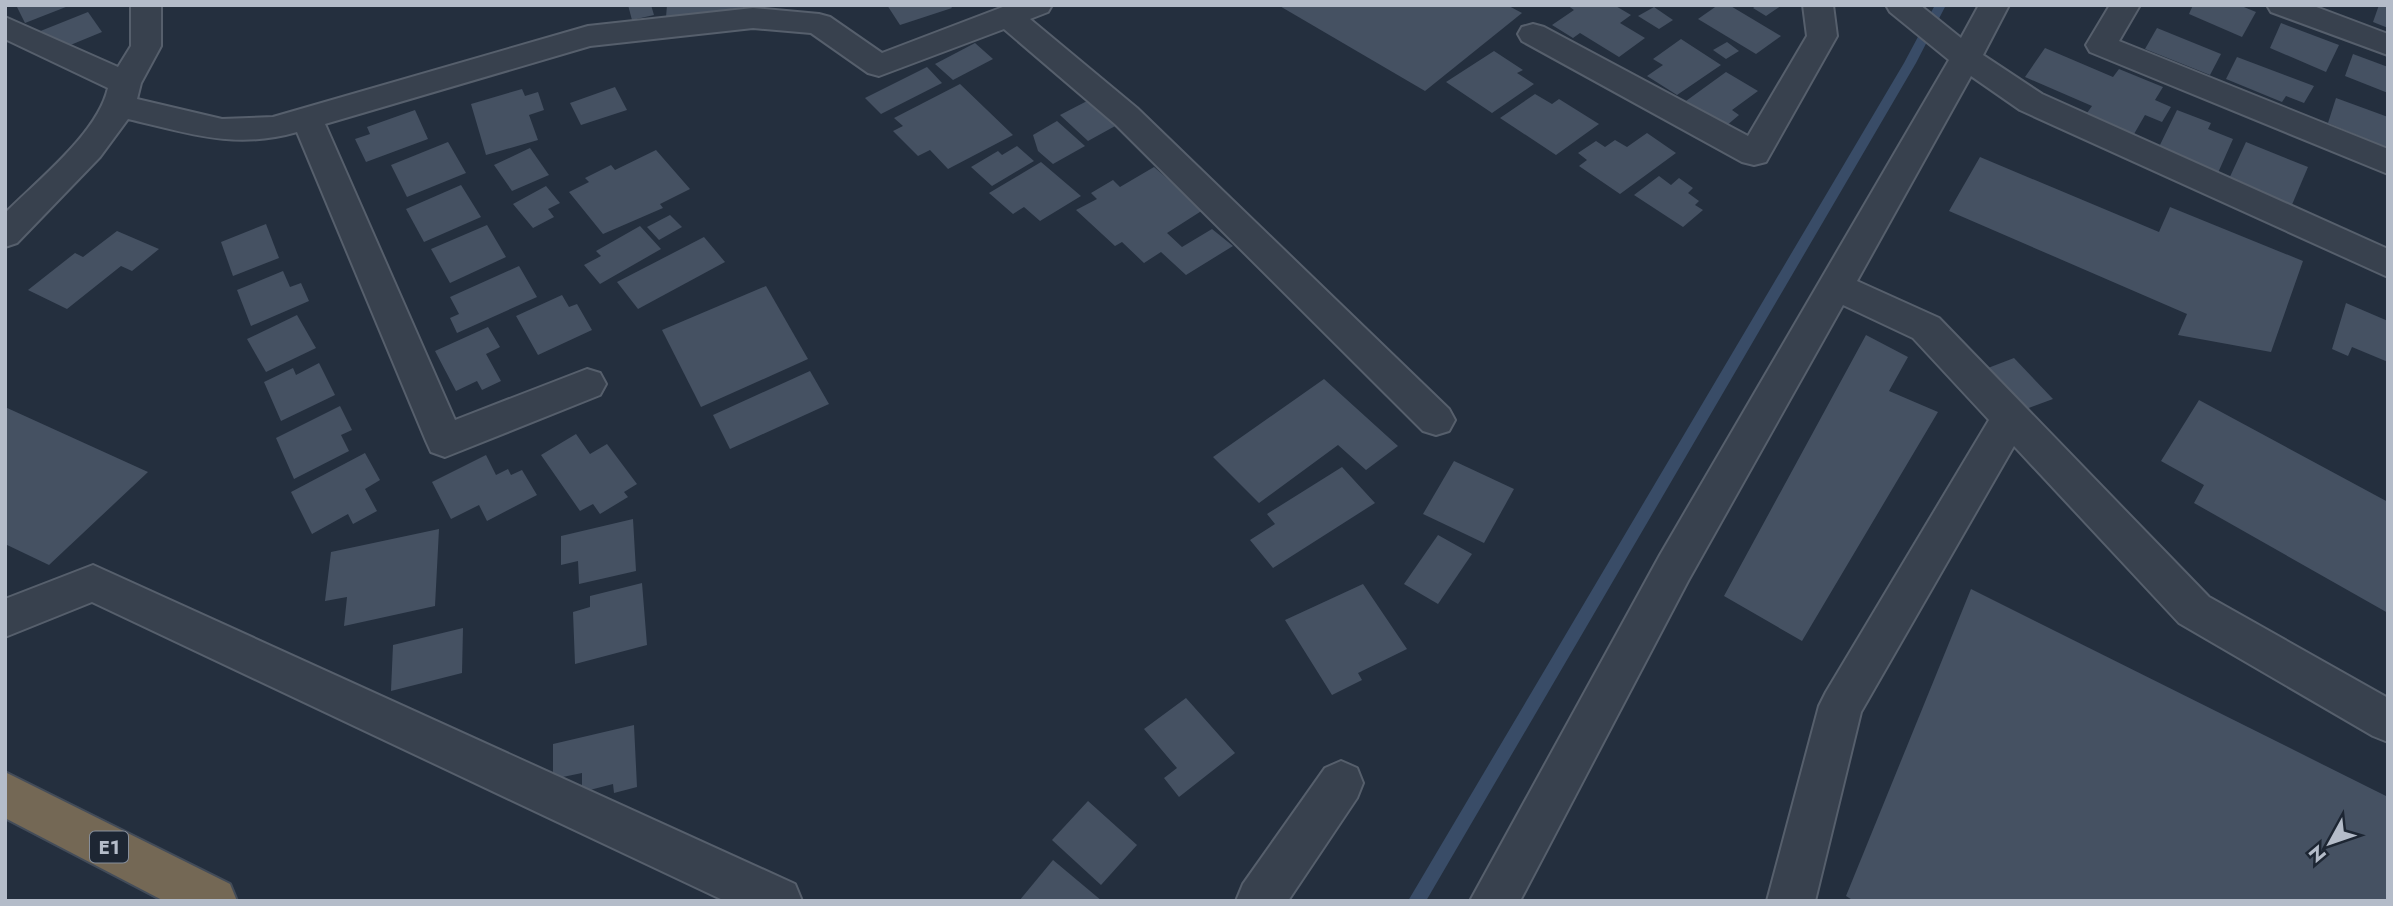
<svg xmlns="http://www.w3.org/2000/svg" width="2393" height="906" font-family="Jost,sans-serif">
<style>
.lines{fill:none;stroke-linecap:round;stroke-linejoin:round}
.stream{fill:#394c67;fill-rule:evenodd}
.building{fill:#455162}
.street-casing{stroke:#565f6c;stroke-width:4}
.highway-casing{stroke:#434c59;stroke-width:4}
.street{fill:#38414e;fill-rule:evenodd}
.highway{fill:#746855;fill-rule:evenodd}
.labels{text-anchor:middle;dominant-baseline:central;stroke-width:6;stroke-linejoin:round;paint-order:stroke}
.shield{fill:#1d2633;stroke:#878f9c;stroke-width:2}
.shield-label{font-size:19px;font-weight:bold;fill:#b4bcc9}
</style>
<rect width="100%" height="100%" fill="#242f3e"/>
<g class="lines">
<!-- stream -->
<path class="stream" d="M1935,5H1946L1916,63L1426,901H1408L1904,63Z"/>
</g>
<!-- building -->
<g class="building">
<path d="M16,5H71L25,23Z"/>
<path d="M628,5H651L654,15L632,20Z"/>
<path d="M667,5H747V7L666,17Z"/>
<path d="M887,5H950L952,8L900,25Z"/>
<path d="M1278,5H1507L1522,13L1425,91Z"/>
<path d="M1567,5H1614L1631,15L1620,23L1645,38L1619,57L1580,33L1573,38L1552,25L1574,10Z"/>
<path d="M1718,5H1729L1781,36L1756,54L1698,19Z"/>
<path d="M1757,5H1782L1766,16L1753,8Z"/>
<path d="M2193,5H2239L2256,12L2242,37L2189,14Z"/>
<path d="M2379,5H2388V28L2373,22Z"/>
<path d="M1654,7L1673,20L1659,29L1638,16Z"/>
<path d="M88,12L102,32L68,46L38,32Z"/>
<path d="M2281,23L2339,45L2326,72L2270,48Z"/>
<path d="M2157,28L2221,54L2210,75L2145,49Z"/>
<path d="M1681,39L1721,65L1677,95L1647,76L1663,65L1653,59Z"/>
<path d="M1727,42L1739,51L1726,59L1713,50Z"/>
<path d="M975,43L993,59L953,80L935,64Z"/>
<path d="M2045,48L2113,77L2119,69L2163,87L2155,100L2171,107L2162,122L2145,115L2134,134L2087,113L2092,106L2025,77Z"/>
<path d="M1494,51L1523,70L1517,73L1534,84L1492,113L1446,82Z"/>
<path d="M2353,54L2388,67V93L2345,76Z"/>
<path d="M2237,57L2314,86L2304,103L2286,96L2282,102L2226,79Z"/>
<path d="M927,67L942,83L881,114L865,98Z"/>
<path d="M1726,72L1758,91L1732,110L1739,115L1726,126L1686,101Z"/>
<path d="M960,84L1013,135L948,169L930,150L918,156L893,131L903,126L894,118Z"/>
<path d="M615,87L627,110L581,125L570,103Z"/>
<path d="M522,89L525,96L538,92L544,110L529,115L538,140L486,155L471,104Z"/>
<path d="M1535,94L1552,104L1559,99L1599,124L1556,155L1500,118Z"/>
<path d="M2336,98L2388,117V148L2328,123Z"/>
<path d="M1089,100L1117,125L1088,141L1060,115Z"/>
<path d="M415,110L428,139L366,162L355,139L370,134L367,127Z"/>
<path d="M2177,110L2211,123L2208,129L2233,139L2217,175L2157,151Z"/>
<path d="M1057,121L1085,146L1053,164L1038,151L1033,135Z"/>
<path d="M1647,133L1676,153L1620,194L1579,166L1587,160L1578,153L1596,141L1605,147L1615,140L1627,147Z"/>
<path d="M448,142L466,173L407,197L391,165Z"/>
<path d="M2246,142L2308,167L2291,207L2228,181Z"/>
<path d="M1017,146L1034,161L992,186L971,167L998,151L1002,155Z"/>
<path d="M530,148L549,175L512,191L494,165Z"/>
<path d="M656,150L690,189L660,204L663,208L603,234L569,192L589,182L585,178L611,165L615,170Z"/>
<path d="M1980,157L2159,232L2170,207L2303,261L2271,352L2178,335L2187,314L1949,211Z"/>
<path d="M1041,162L1081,196L1040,221L1024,207L1013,214L989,193Z"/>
<path d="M1154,167L1203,210L1167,233L1182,247L1212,229L1233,246L1186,275L1161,252L1144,263L1122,242L1115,246L1076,210L1097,199L1091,193L1113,180L1120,187Z"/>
<path d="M1659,176L1671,185L1679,178L1693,188L1688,193L1699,201L1695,205L1703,210L1683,227L1634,195Z"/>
<path d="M461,185L481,217L424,242L406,209Z"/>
<path d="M546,186L560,203L548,209L554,217L533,228L513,204Z"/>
<path d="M670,215L682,227L659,240L647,227Z"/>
<path d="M266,224L279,258L233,276L221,242Z"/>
<path d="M487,225L506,257L450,283L431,249Z"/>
<path d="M640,226L661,249L600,284L584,265L601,256L596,251Z"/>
<path d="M117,231L159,249L132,271L121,266L67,309L28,290L75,253L83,257Z"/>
<path d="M704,237L725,262L638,309L617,282Z"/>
<path d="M519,266L537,297L457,333L450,318L459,314L450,297Z"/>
<path d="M283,271L290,287L301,283L309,301L251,326L237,290Z"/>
<path d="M766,286L808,359L701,407L662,330Z"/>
<path d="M562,295L569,307L577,304L592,330L538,355L516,316Z"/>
<path d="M2346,303L2388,321V362L2352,347L2348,356L2332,349Z"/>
<path d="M297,315L316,348L266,372L247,339Z"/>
<path d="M488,327L500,347L486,354L501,381L482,390L477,381L456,391L435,351Z"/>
<path d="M1866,335L1908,357L1889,391L1938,412L1802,641L1724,596Z"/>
<path d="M2014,358L2053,399L2026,409L1988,368Z"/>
<path d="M319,363L335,395L281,421L264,382L293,368L296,375Z"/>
<path d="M810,371L829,404L730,449L713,415Z"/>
<path d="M1324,379L1398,446L1366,470L1338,445L1259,503L1213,457Z"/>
<path d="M2199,400L2388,502V613L2194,503L2204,485L2161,461Z"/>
<path d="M340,406L352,430L341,435L349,451L294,479L276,438Z"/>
<path d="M5,407L148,472L49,565L5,544Z"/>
<path d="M576,434L590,454L607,444L637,484L624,492L628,497L600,514L593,504L580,511L541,455Z"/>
<path d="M365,453L380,480L365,489L377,511L353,524L348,514L312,534L291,492Z"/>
<path d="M486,455L496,475L508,469L511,475L522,470L537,495L487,521L479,505L451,519L432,482Z"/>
<path d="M1454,461L1514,489L1484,543L1423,514Z"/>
<path d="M1342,467L1375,503L1273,568L1250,540L1275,524L1267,514Z"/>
<path d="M633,519L636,571L579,584L578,561L561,565V536Z"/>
<path d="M439,529L435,606L344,626L347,597L325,601L331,552Z"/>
<path d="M1438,535L1472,554L1438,604L1404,584Z"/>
<path d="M642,583L647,645L575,664L573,612L590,607V596Z"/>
<path d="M1363,584L1407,649L1358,673L1362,680L1332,695L1285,620Z"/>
<path d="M1971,589L2388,797V901H1854L1846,896Z"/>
<path d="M463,628L462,673L391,691L393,645Z"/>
<path d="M1186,698L1235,753L1179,797L1164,778L1177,768L1144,729Z"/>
<path d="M634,725L637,787L614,793L613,784L582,792V773L553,779V744Z"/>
<path d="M1088,801L1137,845L1101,885L1052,840Z"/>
<path d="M1053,860L1102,901H1019Z"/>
</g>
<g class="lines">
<defs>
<g id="street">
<path d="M131,5H161V46L141,83L137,99L222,119L273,117L588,26L753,8L819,14L830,17L882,53L1008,5H1052L1048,12L1030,19L1137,108L1449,409L1455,420L1449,431L1436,435L1423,431L1115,124L1004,29L879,76L868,73L811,33L753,28L590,46L325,124L455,420L587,369L600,373L606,384L600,395L445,457L431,452L426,441L297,132C235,150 188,133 128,119L100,157L17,243L5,247V213C38,180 98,133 108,88L5,39V17L118,67L131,46Z"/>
<path d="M1803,5H1833L1837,36L1766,162L1754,165L1742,162L1522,41L1518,34L1522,27L1533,24L1544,27L1748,136L1807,36Z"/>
<path d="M1886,5H1920L1961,38L1979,5H2009L1983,55L2042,94L2388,249V277L2020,110L1971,76L1857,281L1939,318L2209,597L2388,698V742L2373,736L2179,623L2014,446L1861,712L1815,901H1767L1819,706L1826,692L1989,420L1913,338L1843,305L1688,581L1520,901H1470L1660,555L1949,60L1890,12Z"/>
<path d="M2110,5H2140L2119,41L2388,149V174L2090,52L2086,45Z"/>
<path d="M2267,5H2311L2388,34V55L2271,12Z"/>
<path d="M93,565L795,884L802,901H725L92,602L5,637V599Z"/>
<path d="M1341,761L1357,768L1363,783L1357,798L1288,901H1236L1243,884L1325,768Z"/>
</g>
<path id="highway" d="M5,772L230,884L237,901H164L5,818Z"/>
</defs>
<!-- street casing -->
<use href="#street" class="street-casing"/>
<!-- highway casing -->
<use href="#highway" class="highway-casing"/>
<!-- street -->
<use href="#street" class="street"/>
<!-- highway -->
<use href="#highway" class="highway"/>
</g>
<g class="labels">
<!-- shield labels -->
<rect class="shield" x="90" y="831.5" width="38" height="31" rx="5"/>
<g class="shield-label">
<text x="109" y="847">E1</text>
</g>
</g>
<!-- border -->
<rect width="2393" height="906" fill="none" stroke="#b4bcc9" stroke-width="14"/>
<!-- north arrow -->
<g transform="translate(2330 843) rotate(230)" stroke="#1d2633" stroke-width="5" paint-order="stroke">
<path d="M0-5L12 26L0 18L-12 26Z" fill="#b4bcc9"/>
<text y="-10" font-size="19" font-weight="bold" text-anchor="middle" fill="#b4bcc9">N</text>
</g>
</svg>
